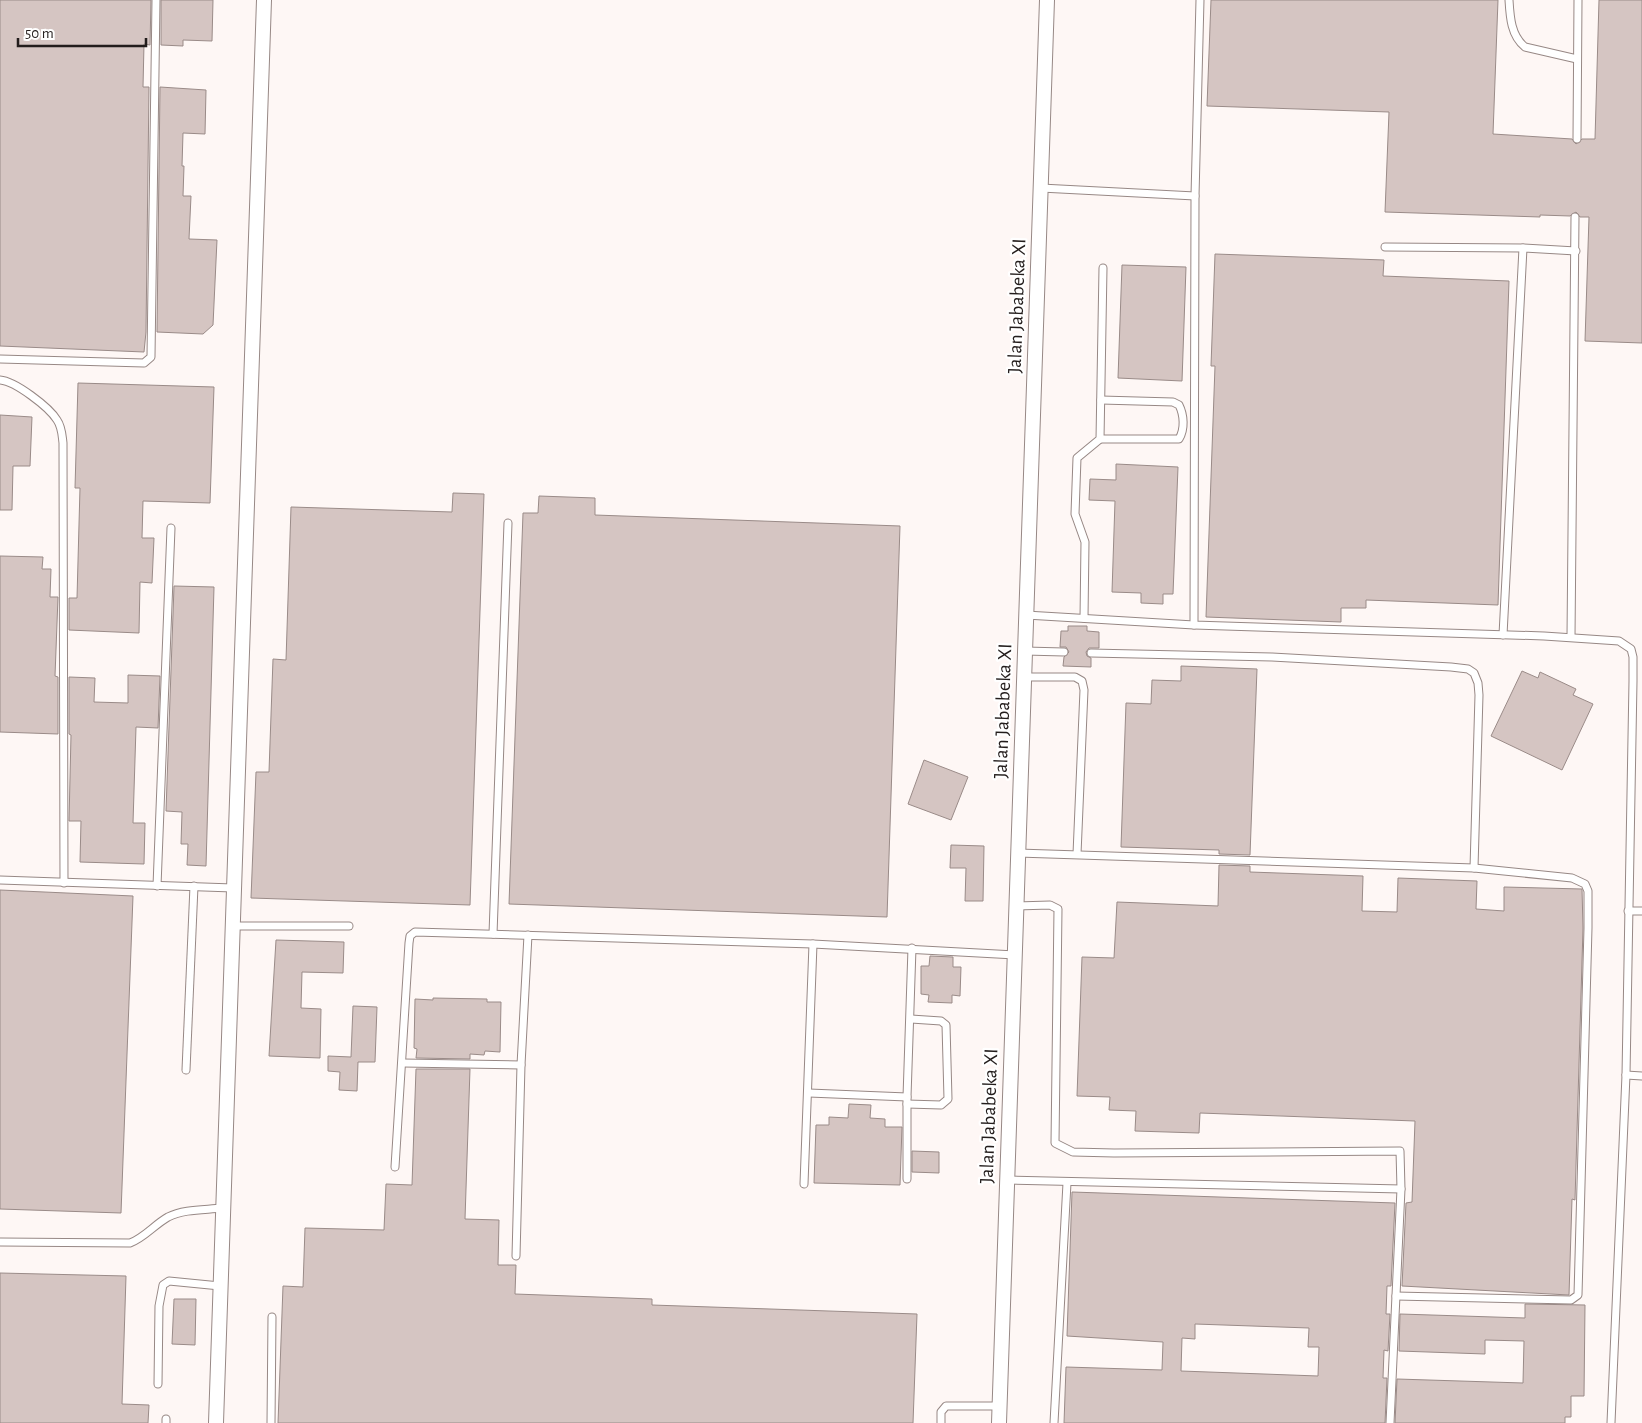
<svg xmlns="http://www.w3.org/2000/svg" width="1642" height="1423" font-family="'Alegreya Sans',sans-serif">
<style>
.building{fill:#d5c5c2;stroke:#9a8b88;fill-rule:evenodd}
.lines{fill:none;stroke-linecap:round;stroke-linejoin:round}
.service-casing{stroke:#978885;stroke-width:9}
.minor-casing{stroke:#978885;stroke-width:16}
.service{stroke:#fff;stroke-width:7}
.minor{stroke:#fff;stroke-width:14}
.labels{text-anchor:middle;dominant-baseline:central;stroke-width:4.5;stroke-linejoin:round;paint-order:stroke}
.street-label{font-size:20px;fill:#231d1c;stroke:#fff}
</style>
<rect width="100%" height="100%" fill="#fef7f5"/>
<!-- building -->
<g class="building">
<path d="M0,0H151L150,45L144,44L143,87H149L146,332L144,352L0,346Z"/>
<path d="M161,0H213L212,41L183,40V46L161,45Z"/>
<path d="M1211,0H1498L1493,134L1572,139L1576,144L1582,139H1595L1599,0H1642V343L1585,341L1589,217H1580L1576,212L1570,216L1540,215V217L1385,212L1389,112L1207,106Z"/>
<path d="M160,87L206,90L205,134L183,133L182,166H184L183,196H191L189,239L217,240L213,325L203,334L157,332Z"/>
<path d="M1215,254L1384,260L1383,276L1509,281L1498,605L1366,600V608H1341V622L1206,617L1215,366H1211Z"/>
<path d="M1122,265L1186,267L1182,381L1118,378Z"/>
<path d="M78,383L214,387L210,503L143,501L142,538H154L152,583L140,582L139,633L69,630V598H77L80,488H75Z"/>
<path d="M0,415L32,417L30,466H13L12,510H0Z"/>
<path d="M1116,464L1178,467L1173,594H1163V604L1141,603V593L1112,592L1115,501L1089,500L1090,479L1116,480Z"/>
<path d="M453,493L484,494L470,905L251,898L256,772H269L273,659L286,660L291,507L452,512Z"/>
<path d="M539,496L595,498V515L900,526L887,917L509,904L523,513H538Z"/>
<path d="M0,556L43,557L42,569H51L50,597H58L55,676L58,677V734L0,732Z"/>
<path d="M174,586L214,587L206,866L187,865L188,844H181L182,812L166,811Z"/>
<path d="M1068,626H1087V631L1099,632V648H1089L1086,652L1087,656L1091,658V667L1063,666L1064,657L1069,652L1066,647H1060L1061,631H1068Z"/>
<path d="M1181,666L1257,669L1250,855L1219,854V850L1121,847L1126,703L1151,704L1152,680L1181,681Z"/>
<path d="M1522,671L1538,678L1540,672L1576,689L1573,695L1593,704L1562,770L1491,736Z"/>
<path d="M128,675L160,676L158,728L136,727L133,823H145L144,864L80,862L81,821H69L71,735L69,734V677L95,678L94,702L128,703Z"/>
<path d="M924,760L968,777L951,820L908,804Z"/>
<path d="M951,845L984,846L983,901H965L966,868H950Z"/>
<path d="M1219,865L1250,866V872L1363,876L1362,911L1397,912L1398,878L1477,881L1476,909L1504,911V887L1582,889L1583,928L1575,1200L1572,1199L1569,1295L1402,1286L1406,1203L1412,1202L1415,1121L1200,1113L1199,1133L1135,1131L1136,1111L1109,1110L1110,1097L1077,1096L1082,957L1114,958L1117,902L1218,906Z"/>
<path d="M0,890L133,896L121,1213L0,1209Z"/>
<path d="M276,940L344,942L343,973L302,972L301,1008L321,1009L320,1058L269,1056Z"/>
<path d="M930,956L953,957V967H961L960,996L952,995V1003L928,1002L929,995L921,994V966H929Z"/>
<path d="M433,998L487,999V1002H501L500,1052L485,1051L484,1055L470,1054V1059L416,1058L417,1049L414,1048L415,999L433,1000Z"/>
<path d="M353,1006L377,1007L375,1062H358L357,1091L339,1090L340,1072L328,1071V1056L351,1057Z"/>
<path d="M416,1069H470L465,1219L499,1220L498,1265H516L515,1294L652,1299V1305L917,1314L913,1423H278L283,1286L303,1287L305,1228L384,1230L386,1184L412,1185Z"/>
<path d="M849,1104L871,1105L870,1118L885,1119V1127H902L900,1185L814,1183L816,1125H829V1117L848,1118Z"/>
<path d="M912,1151L939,1152V1173L912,1172Z"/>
<path d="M1072,1192L1395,1203L1391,1286H1387L1386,1314H1390L1388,1351L1384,1350L1383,1378H1387L1385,1423H1064L1066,1367L1162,1370L1163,1342L1067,1336ZM1195,1324L1309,1328L1308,1347H1319L1318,1376L1181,1371L1182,1338L1195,1339Z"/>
<path d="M0,1273L126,1276L122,1404L149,1405L148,1423H0Z"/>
<path d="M174,1299H196L195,1345L172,1344Z"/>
<path d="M1525,1304L1585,1305L1584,1396H1571V1417H1565V1423H1395L1397,1379L1523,1383L1524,1341L1485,1340V1354L1399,1351L1400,1314L1525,1318Z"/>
</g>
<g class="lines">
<defs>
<g id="service">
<path d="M1509,0C1510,17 1511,36 1525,47L1577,59"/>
<path d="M1577,139L1578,0"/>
<path d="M1041,188L1195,196"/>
<path d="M1385,247L1523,248"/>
<path d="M0,359L144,363L151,357L156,0"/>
<path d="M0,380C15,381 49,407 57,420C62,427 62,435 63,443L64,883"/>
<path d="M1100,439H1179C1185,429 1184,415 1179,405L1173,402L1101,400"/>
<path d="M1026,615L1194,625L1544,636L1619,641L1631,649L1633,657V681L1626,1075L1611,1423"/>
<path d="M1084,618L1085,542L1075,514L1077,458L1100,439L1103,268"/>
<path d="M1194,625L1195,196L1200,0"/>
<path d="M1503,635L1523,248L1576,251"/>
<path d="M1571,637L1575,217"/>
<path d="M1025,651L1064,652"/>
<path d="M1091,653L1272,657L1451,667L1468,669L1474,673L1478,683L1479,695L1474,868"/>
<path d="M1024,677H1075L1082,681L1084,690L1077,854"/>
<path d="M1018,853L1474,868L1572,878L1585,884L1588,891V928L1578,1295L1571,1300L1396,1296"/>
<path d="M0,880L233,888"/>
<path d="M157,886L171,528"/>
<path d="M1016,906L1050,905L1058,909L1055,1143L1073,1152L1114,1153L1400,1151L1401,1189L1390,1423"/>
<path d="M1628,911H1642"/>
<path d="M232,926H349"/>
<path d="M493,934L508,523"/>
<path d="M403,1063L521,1065"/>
<path d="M186,1070L194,886"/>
<path d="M1626,1075L1642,1076"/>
<path d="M809,1093L907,1097"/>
<path d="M907,1104L941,1105L948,1099L946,1025L941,1021L911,1019"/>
<path d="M395,1167L409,943L410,936L415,932L813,944L1015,955"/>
<path d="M907,1179V1097L912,948"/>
<path d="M1007,1180L1401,1189"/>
<path d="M804,1184L813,944"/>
<path d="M0,1242L130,1243C144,1238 154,1225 168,1217C184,1209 204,1210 222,1208"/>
<path d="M516,1256L521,1065L528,935"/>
<path d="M158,1384L159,1306L163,1285L169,1281L220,1286"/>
<path d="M166,1423V1419"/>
<path d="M271,1423L272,1317"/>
<path d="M941,1423V1412L946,1406H1000"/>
<path d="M1054,1423L1067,1183"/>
</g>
<g id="minor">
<path d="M216,1423L264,0"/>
<path d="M999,1423L1047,0"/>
</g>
</defs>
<!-- service casing -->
<use href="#service" class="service-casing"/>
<!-- minor casing -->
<use href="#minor" class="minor-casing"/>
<!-- service -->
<use href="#service" class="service"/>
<!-- minor -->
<use href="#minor" class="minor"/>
</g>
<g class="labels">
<!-- street labels -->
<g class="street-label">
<text transform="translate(1017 306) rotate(-88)">Jalan Jababeka XI</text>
<text transform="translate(1003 711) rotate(-88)">Jalan Jababeka XI</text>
<text transform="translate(989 1116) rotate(-88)">Jalan Jababeka XI</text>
</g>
</g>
<!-- scale -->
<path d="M18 38v8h128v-8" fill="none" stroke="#231d1c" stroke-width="2.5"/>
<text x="25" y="38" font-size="15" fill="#231d1c" stroke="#ffffff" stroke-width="4" paint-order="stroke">50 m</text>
</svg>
